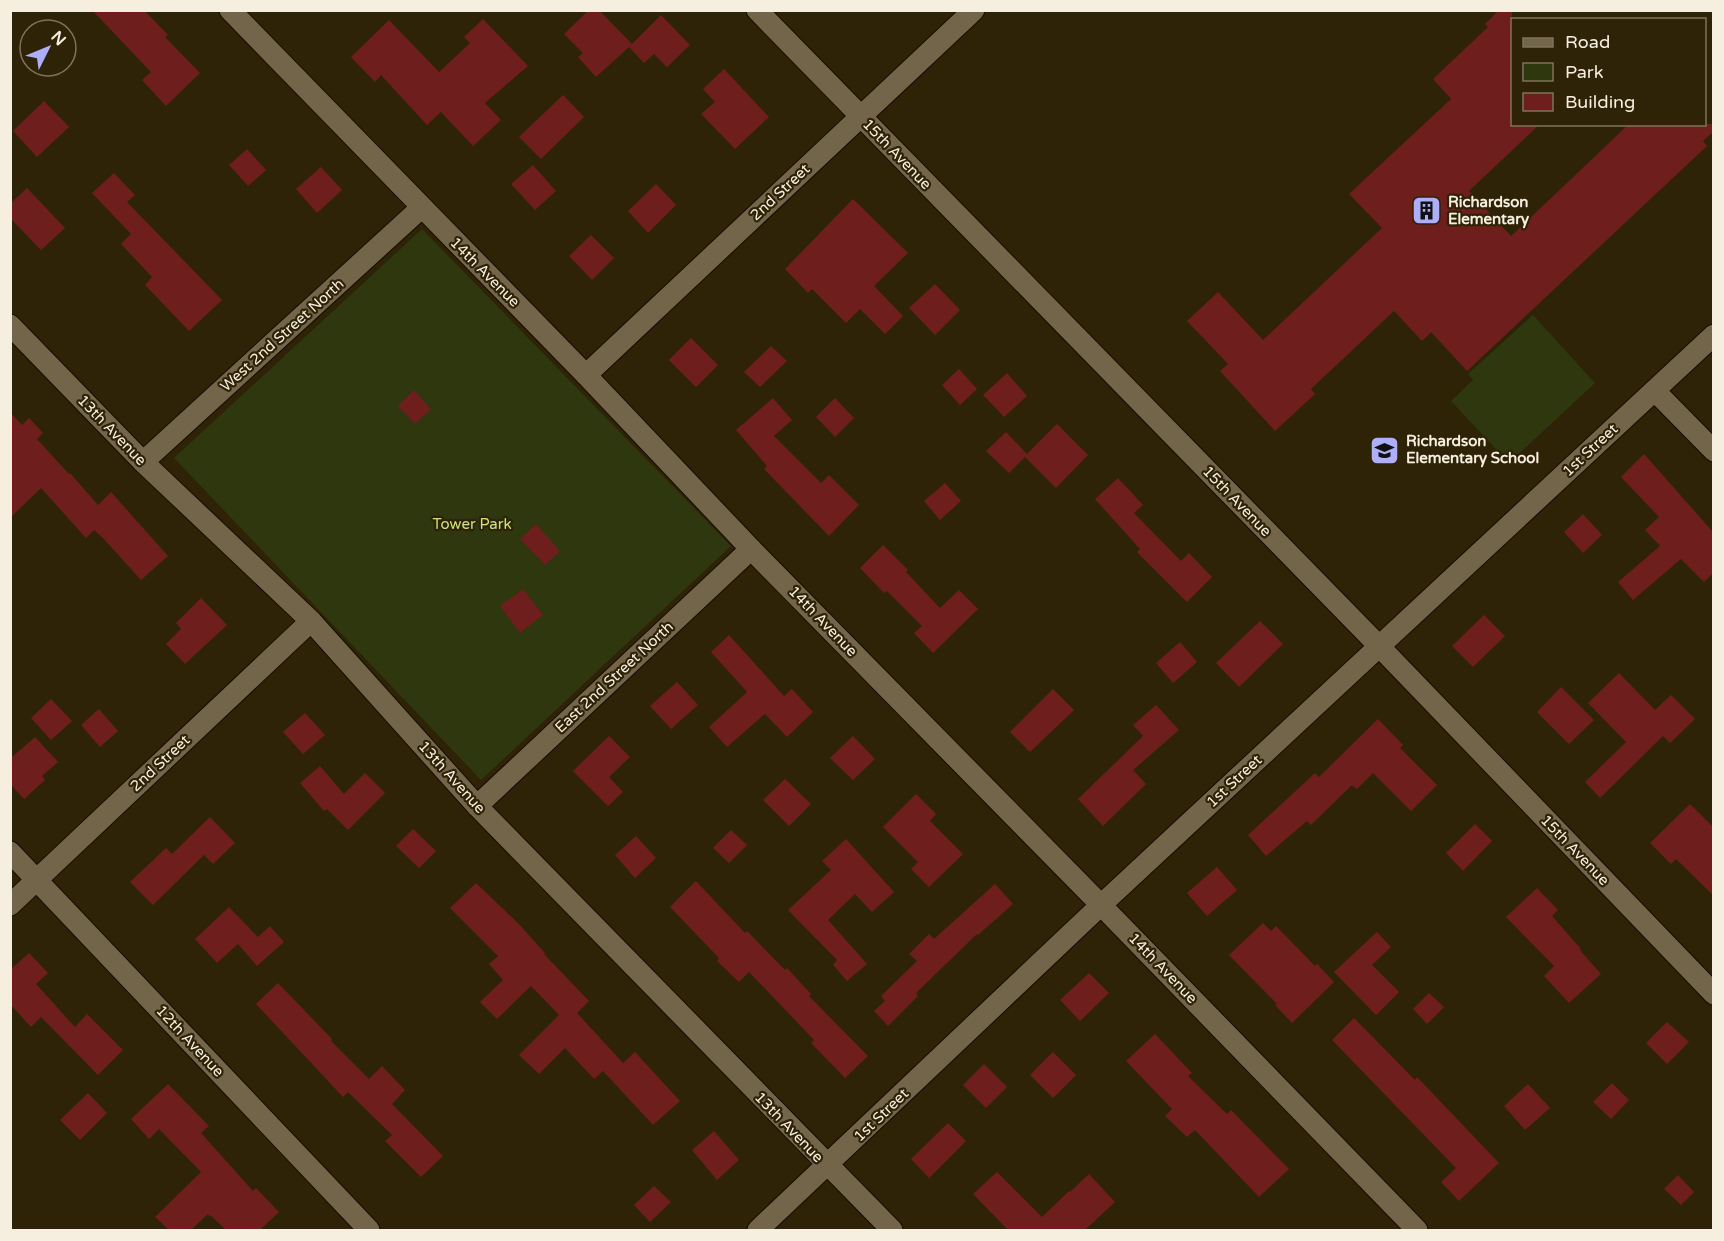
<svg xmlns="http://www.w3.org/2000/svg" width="1724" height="1241" font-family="'Varela Round',sans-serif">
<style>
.green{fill:#2e370e}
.building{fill:#6e1e1c}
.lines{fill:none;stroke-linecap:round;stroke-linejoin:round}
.street-casing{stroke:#160c00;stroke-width:23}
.street{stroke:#726549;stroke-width:21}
.labels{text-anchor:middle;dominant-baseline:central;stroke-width:4.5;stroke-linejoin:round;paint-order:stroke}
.street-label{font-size:15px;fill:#f6eede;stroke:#2e2307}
.poi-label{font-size:15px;font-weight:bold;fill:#f6eede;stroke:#2e2307;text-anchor:start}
.park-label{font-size:15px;fill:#cae675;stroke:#2e2307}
</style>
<rect width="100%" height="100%" fill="#2e2307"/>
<!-- green -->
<g class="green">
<path d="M422,229L731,546L481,780L174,458Z"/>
<path d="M1533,315L1595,383L1509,463L1451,401L1473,380L1468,374Z"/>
</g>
<!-- building -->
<g class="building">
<path d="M92,10H144L168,35L165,37L200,73L166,106L142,80L151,72Z"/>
<path d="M589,10H599L632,44L661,15L690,45L667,67L654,54L644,63L629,47L596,77L578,57L583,53L564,34Z"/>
<path d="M1499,10H1512V124H1540L1469,191L1511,236L1629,124H1713V132L1703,141L1707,146L1467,371L1431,332L1422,341L1394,311L1311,389L1315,394L1275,431L1220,371L1228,364L1187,321L1218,292L1263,340L1382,228L1349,194L1451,99L1433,79L1488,27L1485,24Z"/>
<path d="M483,19L528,66L485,103L501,120L473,146L441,112L427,125L381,75L375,82L351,57L389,20L439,72L470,43L464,37Z"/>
<path d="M724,69L769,117L735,149L701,114L715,102L703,89Z"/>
<path d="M563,95L584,117L541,159L519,137Z"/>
<path d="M44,101L69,127L37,157L13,131Z"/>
<path d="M247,149L266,170L248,186L229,165Z"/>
<path d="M533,165L556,191L535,210L511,184Z"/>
<path d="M321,167L342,190L317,213L296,189Z"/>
<path d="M114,173L135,195L127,202L222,300L189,331L145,285L152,277L121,244L131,234L92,193Z"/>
<path d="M656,184L676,205L648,233L628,211Z"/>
<path d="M27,188L65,228L41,250L10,218V204Z"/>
<path d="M853,199L908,253L874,286L903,316L885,334L860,309L846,323L812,289L808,293L785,269Z"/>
<path d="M591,235L614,258L592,280L569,256Z"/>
<path d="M935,284L960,310L935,335L909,308Z"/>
<path d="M691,338L718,365L696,387L669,360Z"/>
<path d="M771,346L787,361L760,387L744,372Z"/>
<path d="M959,369L977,389L960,405L942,385Z"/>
<path d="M1007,373L1027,396L1004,417L983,395Z"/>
<path d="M414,390L431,409L415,424L398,406Z"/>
<path d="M773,398L792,420L774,436L821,483L829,475L859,505L829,536L764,469L767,466L736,430Z"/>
<path d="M835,398L854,418L835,437L816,417Z"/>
<path d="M10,412L22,425L29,418L43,433L37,439L69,474L70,473L98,505L111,492L168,556L141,580L102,537L94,530L86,538L41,488L10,518Z"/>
<path d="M1057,424L1088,455L1056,488L1025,457L1009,473L986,451L1006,432L1027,454Z"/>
<path d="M1644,454L1713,532V573L1704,582L1681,559L1633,600L1618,582L1660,546L1645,530L1659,517L1621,477Z"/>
<path d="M1118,478L1143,505L1134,513L1181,561L1189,553L1212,577L1187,602L1137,552L1140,549L1095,499Z"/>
<path d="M945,483L961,501L940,520L924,501Z"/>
<path d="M1583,514L1602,535L1583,553L1564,532Z"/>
<path d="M536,524L560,551L545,565L520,539Z"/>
<path d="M883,545L908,570L906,572L940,608L959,590L978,609L933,653L914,633L922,626L887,591L884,593L860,568Z"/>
<path d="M523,589L543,615L520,633L500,606Z"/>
<path d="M201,598L227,625L185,664L166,644L181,629L176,623Z"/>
<path d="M1484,615L1505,636L1473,667L1452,646Z"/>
<path d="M1260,621L1283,644L1239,687L1216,663Z"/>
<path d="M729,635L784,696L792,689L813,712L787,737L765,714L727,747L709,727L747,692L711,652Z"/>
<path d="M1180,642L1197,662L1173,683L1156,663Z"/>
<path d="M1619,673L1655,710L1671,695L1695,719L1670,743L1663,736L1600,798L1585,782L1626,742L1588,703Z"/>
<path d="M677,682L698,705L671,729L650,706Z"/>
<path d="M1561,687L1594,720L1569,744L1537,712Z"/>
<path d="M1053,689L1074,710L1030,752L1010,732Z"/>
<path d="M51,699L72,721L51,740L31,718Z"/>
<path d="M1156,705L1179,730L1133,770L1146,784L1103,826L1078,799L1143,736L1133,725Z"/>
<path d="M99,709L118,731L100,747L81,725Z"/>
<path d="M305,713L325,735L303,754L283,732Z"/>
<path d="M1378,719L1403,745L1400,748L1437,785L1411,811L1373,773L1357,789L1352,785L1311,825L1307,821L1266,856L1248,835L1315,773L1319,777Z"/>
<path d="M609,736L630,757L609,777L623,792L608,806L573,771Z"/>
<path d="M853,736L875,759L853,780L830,758Z"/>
<path d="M35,737L58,762L42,776L45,780L24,799L10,784V759Z"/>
<path d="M320,766L344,794L365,773L385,793L348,830L327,809L324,811L300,783Z"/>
<path d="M785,779L811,804L789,826L763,800Z"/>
<path d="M916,794L936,814L930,821L963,854L929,887L911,869L918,862L883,827Z"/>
<path d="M1690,804L1713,827V895L1676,859L1671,864L1650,843Z"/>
<path d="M210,817L235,843L213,864L204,855L153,905L130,882L166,848L172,854Z"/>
<path d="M1475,824L1492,841L1463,871L1446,853Z"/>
<path d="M413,829L436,851L419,868L396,846Z"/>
<path d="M731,830L747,845L729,863L713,848Z"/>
<path d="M636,836L656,858L635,878L615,855Z"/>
<path d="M846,839L894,892L872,912L855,894L828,920L867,964L847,981L833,965L837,960L788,910L831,870L822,861Z"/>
<path d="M1217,867L1237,890L1207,916L1187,893Z"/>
<path d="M696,881L745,933L747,931L785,970L787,968L811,994L809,996L868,1056L845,1078L811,1043L814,1040L749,972L739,982L717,961L719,958L670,907Z"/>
<path d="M476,883L518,923L545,953L544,954L589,1001L577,1013L623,1063L635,1052L680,1101L653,1125L603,1071L594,1079L565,1048L539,1074L519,1055L559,1015L531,986L497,1019L480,1002L503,980L489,964L498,956L450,908Z"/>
<path d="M995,884L1013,904L978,935L977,934L916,993L918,996L888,1026L874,1011L885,1001L881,996L917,961L909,954L929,934L934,939Z"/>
<path d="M1537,888L1558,910L1552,916L1581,949L1580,950L1601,974L1569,1003L1544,976L1554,966L1506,917Z"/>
<path d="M229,907L258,937L270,926L284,942L257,966L238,944L217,963L195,939Z"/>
<path d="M1263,923L1271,931L1276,926L1315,966L1317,964L1334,982L1292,1023L1275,1005L1277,1004L1229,955Z"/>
<path d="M1377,932L1391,947L1372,965L1399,992L1376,1015L1334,972Z"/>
<path d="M29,953L48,973L36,984L75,1027L87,1014L123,1050L98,1075L41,1017L31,1027L10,1004V970Z"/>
<path d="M1089,973L1109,993L1080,1021L1060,1000Z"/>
<path d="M278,983L332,1039L331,1041L369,1079L382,1066L405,1090L392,1104L443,1156L421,1177L385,1141L392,1135L348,1092L343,1097L256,1004Z"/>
<path d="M1429,993L1444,1007L1427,1024L1413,1009Z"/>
<path d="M1354,1018L1415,1080L1417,1077L1499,1163L1459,1201L1441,1182L1456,1168L1332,1040Z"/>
<path d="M1667,1022L1689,1042L1667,1064L1646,1043Z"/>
<path d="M1155,1034L1192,1073L1188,1076L1227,1114L1231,1110L1289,1169L1259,1197L1195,1130L1187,1137L1165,1116L1172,1109L1126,1061Z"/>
<path d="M1053,1052L1076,1075L1053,1098L1030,1075Z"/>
<path d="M984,1064L1007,1087L986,1108L963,1085Z"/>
<path d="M1612,1083L1629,1100L1611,1119L1593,1102Z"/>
<path d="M168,1084L209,1126L201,1133L253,1191L256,1188L279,1212L260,1230H226L210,1215L209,1216L208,1214L191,1230H169L155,1217L201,1172L159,1129L149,1139L131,1119Z"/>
<path d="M1528,1084L1550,1108L1525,1130L1504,1106Z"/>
<path d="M88,1093L107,1113L80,1140L60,1120Z"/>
<path d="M948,1123L966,1141L929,1178L911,1159Z"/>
<path d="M714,1131L739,1160L717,1180L692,1150Z"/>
<path d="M997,1172L1042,1217L1069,1191L1070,1192L1089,1174L1115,1202L1085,1230H1008L973,1194Z"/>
<path d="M1678,1175L1694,1192L1681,1205L1664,1189Z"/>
<path d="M654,1186L671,1202L650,1222L634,1205Z"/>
</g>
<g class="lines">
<defs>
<g id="street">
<path d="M230,10L586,375L751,549L1101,905L1417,1230"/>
<path d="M757,10L1379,646L1714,994"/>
<path d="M10,325L143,462L311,621L477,806L892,1230"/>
<path d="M586,375L974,10"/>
<path d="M1655,391L1714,451"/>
<path d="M143,462L421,208"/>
<path d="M477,806L751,549"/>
<path d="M10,852L369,1230"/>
<path d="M10,905L311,621"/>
<path d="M758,1230L1101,905L1714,335"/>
</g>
</defs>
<!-- street casing -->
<use href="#street" class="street-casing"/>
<!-- street -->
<use href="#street" class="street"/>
</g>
<!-- icons -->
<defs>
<symbol id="building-square" viewBox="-11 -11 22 22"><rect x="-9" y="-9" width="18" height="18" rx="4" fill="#adaffb" stroke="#2e2307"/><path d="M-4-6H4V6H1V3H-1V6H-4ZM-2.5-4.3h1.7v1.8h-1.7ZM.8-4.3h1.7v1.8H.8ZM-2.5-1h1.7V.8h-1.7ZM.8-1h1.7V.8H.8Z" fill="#111"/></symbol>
<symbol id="school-square" viewBox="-11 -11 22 22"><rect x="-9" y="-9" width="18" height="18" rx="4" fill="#adaffb" stroke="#2e2307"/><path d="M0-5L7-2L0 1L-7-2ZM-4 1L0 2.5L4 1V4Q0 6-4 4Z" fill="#111"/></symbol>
</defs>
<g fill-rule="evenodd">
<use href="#building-square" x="1410" y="194" width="33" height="33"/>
<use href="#school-square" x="1368" y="434" width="33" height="33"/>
</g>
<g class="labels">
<!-- street labels -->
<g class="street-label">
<text transform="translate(897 154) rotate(46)">15th Avenue</text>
<text transform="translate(780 192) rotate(-43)">2nd Street</text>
<text transform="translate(485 272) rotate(45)">14th Avenue</text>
<text transform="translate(282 335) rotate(-42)">West 2nd Street North</text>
<text transform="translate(112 430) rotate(46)">13th Avenue</text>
<text transform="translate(1590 450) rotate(-43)">1st Street</text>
<text transform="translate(1237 501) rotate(46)">15th Avenue</text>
<text transform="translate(823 621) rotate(46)">14th Avenue</text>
<text transform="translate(614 677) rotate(-43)">East 2nd Street North</text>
<text transform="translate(160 763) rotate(-43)">2nd Street</text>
<text transform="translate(452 777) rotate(48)">13th Avenue</text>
<text transform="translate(1234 781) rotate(-43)">1st Street</text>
<text transform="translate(1575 850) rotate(46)">15th Avenue</text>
<text transform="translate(1163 968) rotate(46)">14th Avenue</text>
<text transform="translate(190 1041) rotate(47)">12th Avenue</text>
<text transform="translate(881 1115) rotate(-44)">1st Street</text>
<text transform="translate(789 1127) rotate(46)">13th Avenue</text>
</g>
<!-- poi labels -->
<g class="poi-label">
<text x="1448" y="202">Richardson<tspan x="1448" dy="17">Elementary</tspan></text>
<text x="1406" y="441">Richardson<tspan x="1406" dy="17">Elementary School</tspan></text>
</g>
<!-- park labels -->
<g class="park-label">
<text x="472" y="524">Tower Park</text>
</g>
</g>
<!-- border -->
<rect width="1724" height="1241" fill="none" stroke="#f6eede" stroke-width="24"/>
<!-- legend -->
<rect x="1511" y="18" width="195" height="108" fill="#2e2307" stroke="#7e745d" stroke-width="1.5"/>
<rect x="1523" y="38" width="30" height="9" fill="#726549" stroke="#7e745d" stroke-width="1.5"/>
<text x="1565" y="48" font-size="18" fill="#f6eede">Road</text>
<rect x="1523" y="63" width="30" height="18" fill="#2e370e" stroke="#7e745d" stroke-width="1.5"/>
<text x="1565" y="78" font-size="18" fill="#f6eede">Park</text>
<rect x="1523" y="93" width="30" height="18" fill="#6e1e1c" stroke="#7e745d" stroke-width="1.5"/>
<text x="1565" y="108" font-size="18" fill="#f6eede">Building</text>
<!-- north arrow -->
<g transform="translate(48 48) rotate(47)"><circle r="28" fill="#2e2307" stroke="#7e745d" stroke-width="1.5"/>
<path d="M0-4.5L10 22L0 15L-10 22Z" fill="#adaffb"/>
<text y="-9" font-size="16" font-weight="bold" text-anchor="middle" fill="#f6eede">N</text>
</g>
</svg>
